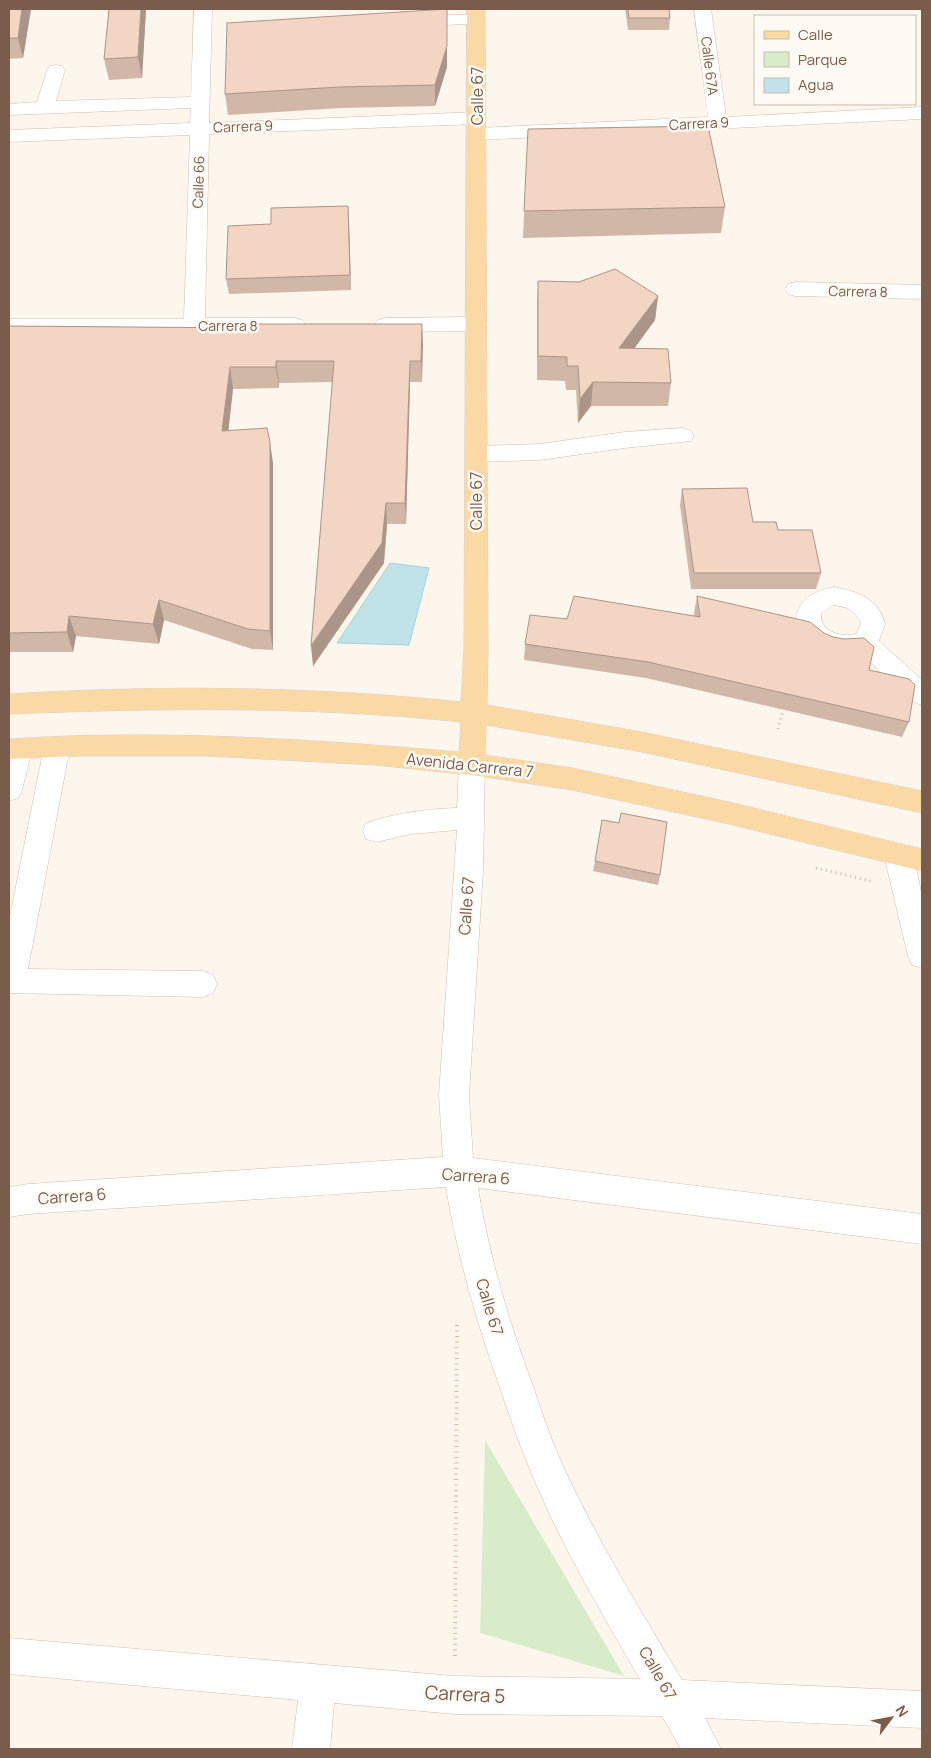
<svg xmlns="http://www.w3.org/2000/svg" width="931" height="1758" font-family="Manrope,sans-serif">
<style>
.green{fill:#d8ecc9}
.water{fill:#bfe3e8;stroke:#a5d3da}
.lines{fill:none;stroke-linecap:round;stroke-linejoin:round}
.minor-casing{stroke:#d1beb0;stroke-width:1}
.major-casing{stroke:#dad1cd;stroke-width:1}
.path-far1{stroke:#d9b8a5;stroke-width:3;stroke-dasharray:1 4;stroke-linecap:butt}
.path{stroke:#d9b8a5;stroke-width:4;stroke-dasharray:1 4.5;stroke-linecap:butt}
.minor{fill:#fff;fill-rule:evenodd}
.major{fill:#fbd9a5;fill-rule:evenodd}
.wall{fill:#d1b7a8}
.shaded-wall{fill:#aa9588}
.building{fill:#f3d5c3;stroke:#aa9588}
.labels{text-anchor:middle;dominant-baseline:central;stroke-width:5;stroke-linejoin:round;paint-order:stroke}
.far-street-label{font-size:14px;fill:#7a5c4d;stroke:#fffaf3}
.street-label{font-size:16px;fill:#7a5c4d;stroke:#fffaf3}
.near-street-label{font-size:19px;fill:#7a5c4d;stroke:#fffaf3}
</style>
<rect width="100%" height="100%" fill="#fdf6ec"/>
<!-- green -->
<path class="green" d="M485,1440L624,1676L480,1633Z"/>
<!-- water -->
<path class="water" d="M390,563L429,568L409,645L337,643Z"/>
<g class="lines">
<defs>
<g id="minor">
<path d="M194,9H212L209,123L477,112L484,114L486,118L484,122L477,124L209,134L205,318H295L302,320L306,325L302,330L295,332L9,333V319H184L190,135L9,142V130L190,123L191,108L9,115V104L37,102L47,70L50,66L56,65L62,66L65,70L56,101L191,97Z"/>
<path d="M694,9H711L726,117L922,107V119L477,140L470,138L468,134L470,130L477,128L708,117Z"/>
<path d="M476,14L482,15L485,19L482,23L411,27L405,26L402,22L405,18L411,17Z"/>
<path d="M795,282L922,285V299L795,296L788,294L785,289L788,284Z"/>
<path d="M476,317L483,319L487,324L483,329L476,331L385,332L378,330L374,325L378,320L385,318Z"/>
<path d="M683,428L691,431L694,436L691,441L625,448L540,460L476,462L468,460L465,454L468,448L476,446L540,444L625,432Z"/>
<path d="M834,587C859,592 878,598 885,624L879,641L922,680V705L913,702L859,652C833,660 801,644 796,617C800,597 816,591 834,587ZM833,605C846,606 857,611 861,624L856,634C841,638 819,631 821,613Z"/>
<path d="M57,737L66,740L70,747L28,969L203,971L213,975L217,984L213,993L203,997L9,993V921L44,747L48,740Z"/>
<path d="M19,739L28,742L32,749L22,790L18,798L9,801V744Z"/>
<path d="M472,753L481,757L485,764L483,870L469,1095L473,1158L922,1214V1244L478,1188C489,1257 510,1324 534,1389C543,1416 552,1442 564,1468C598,1541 640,1610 682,1680L922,1691V1728L705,1718L721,1749H681L662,1716L454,1714L334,1703L330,1749H292L298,1700L9,1674V1638L454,1676L640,1679C606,1621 572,1563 544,1502C527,1465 513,1427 500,1388C477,1323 457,1255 446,1187L28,1214L9,1217V1187L28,1184L443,1157L439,1095L457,830L411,834L376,842L366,839L363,831L366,823C396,813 427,809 457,808L459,764L463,757Z"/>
<path d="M898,844L908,847C925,883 925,929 922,968L912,965L908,956L884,855L888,847Z"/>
</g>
<path id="major" d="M467,9H485L488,649L487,705L642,732L922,791V813L642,752L486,725L485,755L572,768L729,802L922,849V871L729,824L572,790L472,775L375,765L207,756H77L9,759V739C159,729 310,739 459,752L461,722C310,706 160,708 9,714V694C159,685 311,686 461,702L464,649Z"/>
</defs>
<!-- minor casing -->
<use href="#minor" class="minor-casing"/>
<!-- major casing -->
<use href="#major" class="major-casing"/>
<!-- path-far1 -->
<g class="path-far1">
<path d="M778,729L783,710"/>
<path d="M816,868L871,881"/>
</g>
<!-- path -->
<path class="path" d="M455,1656L457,1325"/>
<!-- minor -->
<use href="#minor" class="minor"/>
<!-- major -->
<use href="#major" class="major"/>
</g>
<!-- wall -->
<g class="wall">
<path d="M9,9H31L23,58L9,59Z"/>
<path d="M146,9L142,78L109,80L104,59Z"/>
<path d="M625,9H669L670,18L669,30H628Z"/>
<path d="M447,30V67L435,106L341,108L228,115L225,94Z"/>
<path d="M528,129L725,207L721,233L523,238Z"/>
<path d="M348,206L351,290L229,294L226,279L271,224Z"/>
<path d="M538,281L658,296L655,320L634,348L671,383L668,406H591L578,423L576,390H566L565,381L537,380V305Z"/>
<path d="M422,324V382H410L406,524H387L384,563L313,666L333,382L279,383V388L233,389L228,431L273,463V650L252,649L164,620L159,644L76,636L73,652H9V326L256,328Z"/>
<path d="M682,489L753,522L778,530L821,573L816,589H691L680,505Z"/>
<path d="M697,596L869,670L909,722L902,737L646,678L524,660L525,644L567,619L694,616V613Z"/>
<path d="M595,861L660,875L658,885L593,871Z"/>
</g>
<!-- shaded-wall -->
<g class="shaded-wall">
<path d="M22,9H31L23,58L18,38Z"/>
<path d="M141,9H146L142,78L138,57Z"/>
<path d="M447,9V67L435,106V85Z"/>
<path d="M348,206L349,221L351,290L350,275Z"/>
<path d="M658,296L655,320L617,372L619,348Z"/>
<path d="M422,324L423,345L422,382L421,361Z"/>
<path d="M276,361L279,383V388L276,367Z"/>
<path d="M410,361V382L406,524L405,503Z"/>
<path d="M230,367L233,389L226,452L222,431Z"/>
<path d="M593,382L591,406L578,423L580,399Z"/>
<path d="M270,442L273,463V650L270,631Z"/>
<path d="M386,503L387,524L384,563L313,666L311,646Z"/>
<path d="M159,600L164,620L159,644L153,624Z"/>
<path d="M69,616L76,636L73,652L67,632Z"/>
</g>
<!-- building -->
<g class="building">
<path d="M9,9H22L18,38H9Z"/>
<path d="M109,9H141L138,57L104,59Z"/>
<path d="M447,9V46L435,85L339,87L225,94L227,23Z"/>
<path d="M628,9H669L670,18H629Z"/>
<path d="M708,126L725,207L524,211L528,129Z"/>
<path d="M348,206L350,275L226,279L228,226L271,224V208Z"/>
<path d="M615,269L658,296L619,348L668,349L671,383L593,382L580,399L578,366H567V357L538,356V281L579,282Z"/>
<path d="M256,324H422L421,361H410L405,503H386L382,543L311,646L334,361H276V367H230L222,431L267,428L270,442V631L248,629L159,600L153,624L69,616L67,632L9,633V326L256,328Z"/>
<path d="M747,488L753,522H776L778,530H812L821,573H694L682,489Z"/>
<path d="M574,596L700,617L697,596L810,622L824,633L833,637L844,639L864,638L874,647L869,670L909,679L915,685L909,722L648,662L525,644L530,615L567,619Z"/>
<path d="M621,813L667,822L660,875L595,861L602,820L619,823Z"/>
</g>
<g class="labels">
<!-- far-street labels -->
<g class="far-street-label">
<text transform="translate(710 66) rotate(83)">Calle 67A</text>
<text transform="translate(699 123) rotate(-3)">Carrera 9</text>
<text transform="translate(243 126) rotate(-2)">Carrera 9</text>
<text transform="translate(198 182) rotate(-88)">Calle 66</text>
<text transform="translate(858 291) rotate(1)">Carrera 8</text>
<text x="228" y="325">Carrera 8</text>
</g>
<!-- street labels -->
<g class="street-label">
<text transform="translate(477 96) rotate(-90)">Calle 67</text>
<text transform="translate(476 501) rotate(-90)">Calle 67</text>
<text transform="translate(470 765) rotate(6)">Avenida Carrera 7</text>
<text transform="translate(466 906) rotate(-86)">Calle 67</text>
<text transform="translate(476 1176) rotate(4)">Carrera 6</text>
<text transform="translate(72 1196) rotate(-4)">Carrera 6</text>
<text transform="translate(490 1307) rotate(73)">Calle 67</text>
<text transform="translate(658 1673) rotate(60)">Calle 67</text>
</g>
<!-- near-street labels -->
<g class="near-street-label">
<text transform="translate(465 1694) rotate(3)">Carrera 5</text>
</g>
</g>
<!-- border -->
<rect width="931" height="1758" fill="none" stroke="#7a5c4d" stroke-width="20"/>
<!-- legend -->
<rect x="754" y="15" width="162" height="90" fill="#fffaf3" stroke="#cabbb1"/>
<rect x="764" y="31" width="25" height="8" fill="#fbd9a5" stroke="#cabbb1"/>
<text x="798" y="40" font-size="15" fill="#7a5c4d">Calle</text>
<rect x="764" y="52" width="25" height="15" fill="#d8ecc9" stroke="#cabbb1"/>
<text x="798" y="65" font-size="15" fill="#7a5c4d">Parque</text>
<rect x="764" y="78" width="25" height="15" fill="#bfe3e8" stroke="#cabbb1"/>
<text x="798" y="90" font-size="15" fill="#7a5c4d">Agua</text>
<!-- north arrow -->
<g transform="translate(891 1718) rotate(58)" stroke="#fffaf3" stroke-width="4" paint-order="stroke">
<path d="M0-4L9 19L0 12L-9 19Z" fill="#7a5c4d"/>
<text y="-8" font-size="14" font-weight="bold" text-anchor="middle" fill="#7a5c4d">N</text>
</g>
</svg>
